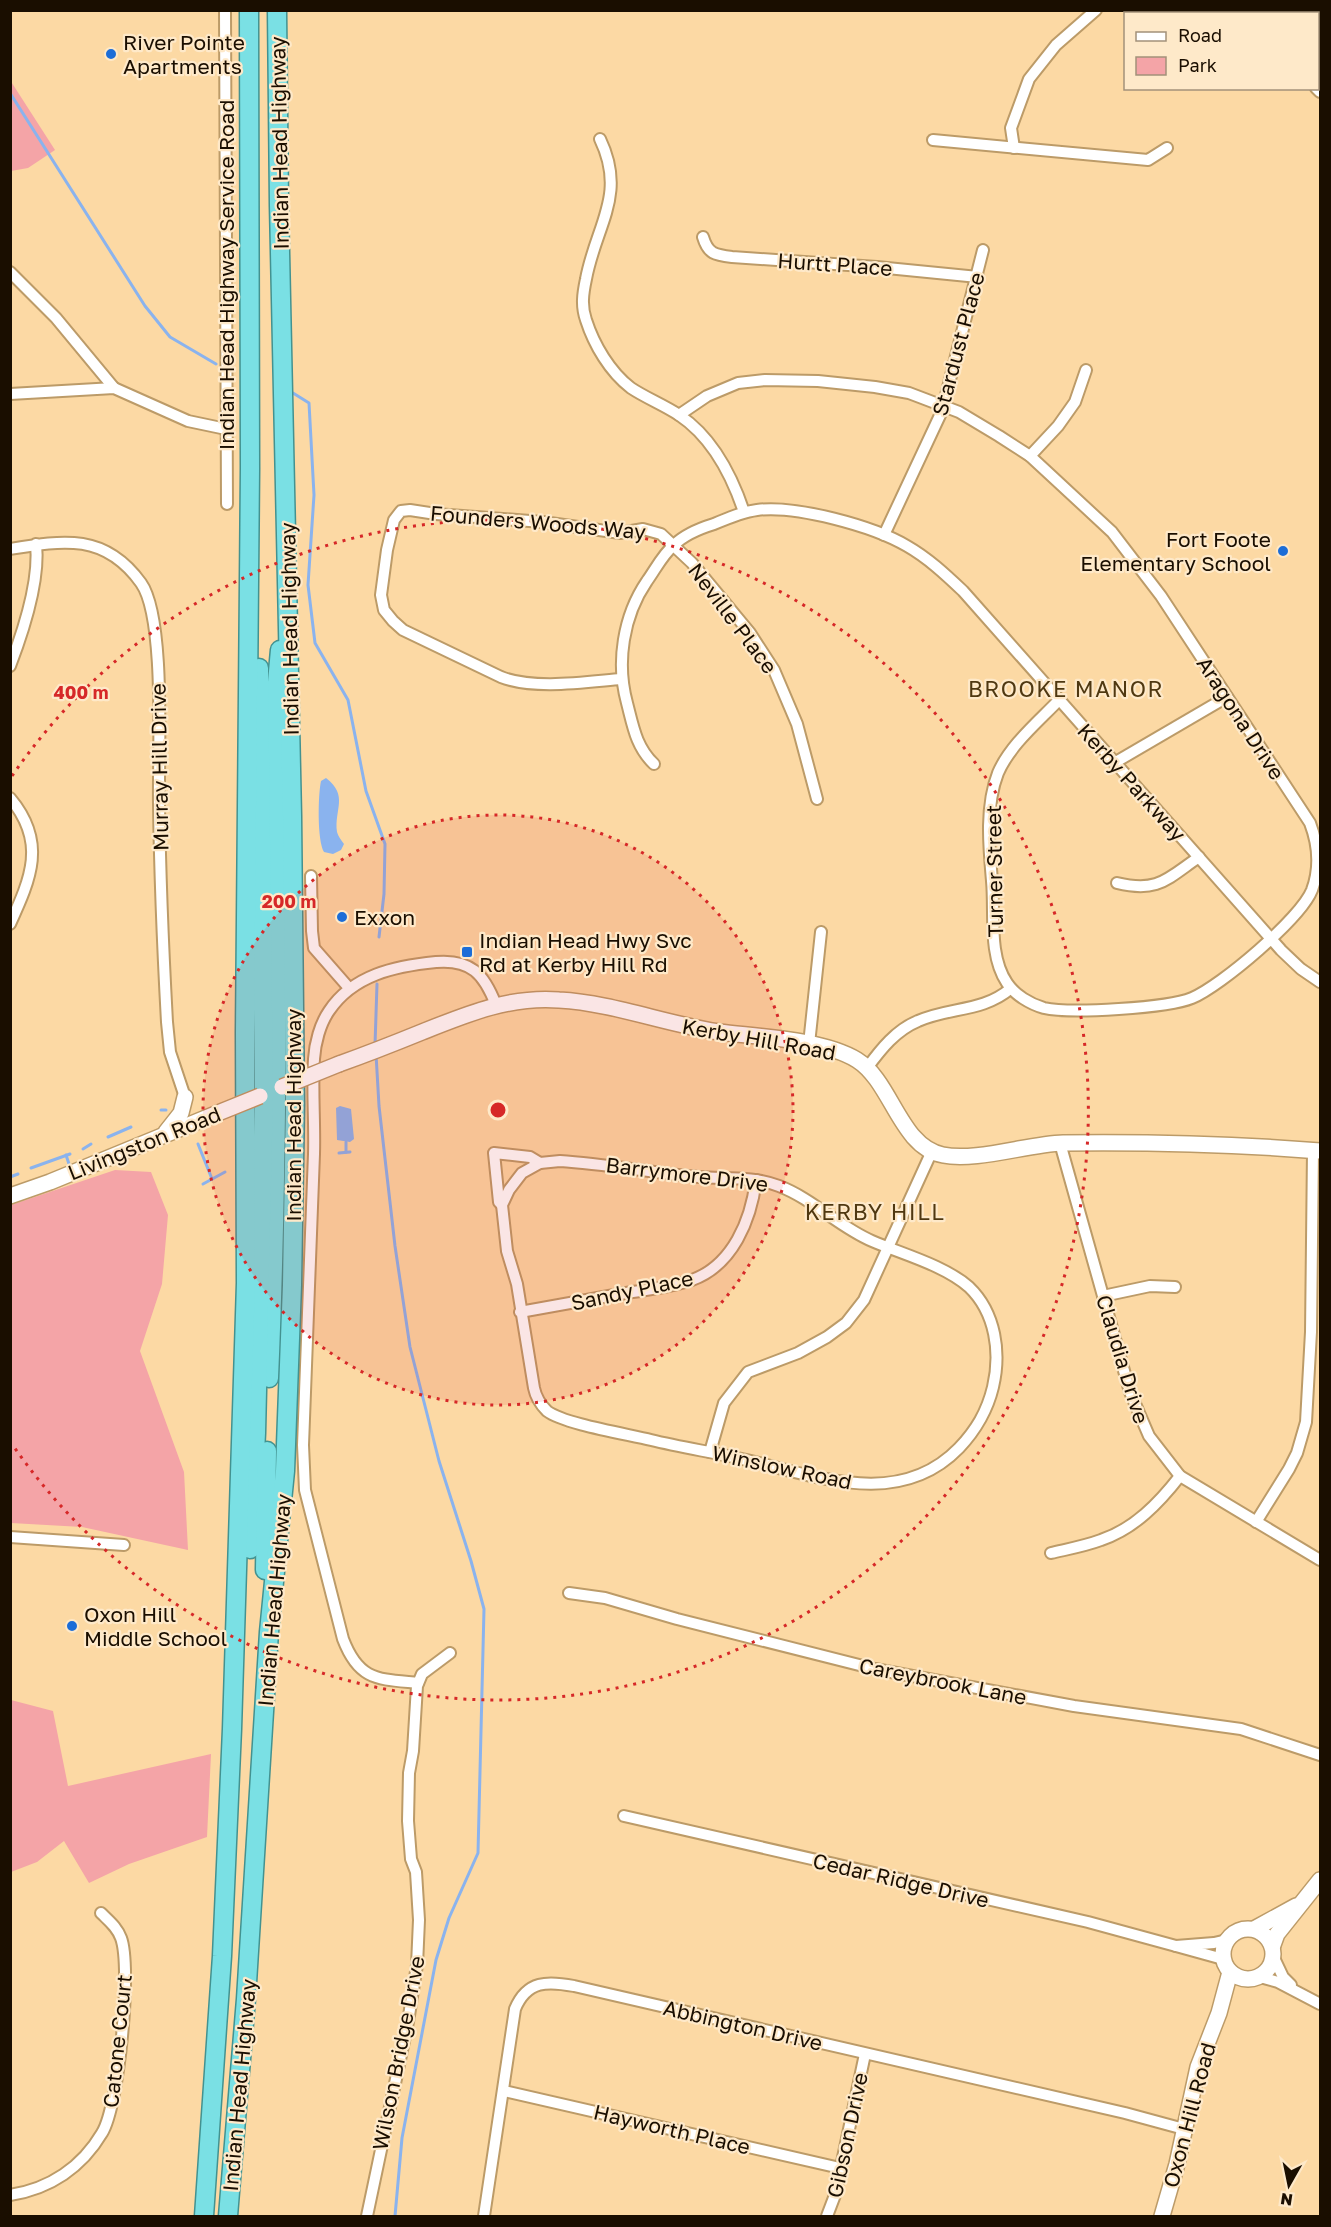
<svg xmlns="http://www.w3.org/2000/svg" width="1331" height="2227" font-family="'Golos Text',sans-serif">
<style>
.green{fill:#f4a4a7}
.water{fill:#8ab3ee}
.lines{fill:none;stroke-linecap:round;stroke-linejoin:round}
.stream{stroke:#8ab3ee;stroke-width:3}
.minor-casing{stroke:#bc9b68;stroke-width:14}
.secondary-casing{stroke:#bc9b68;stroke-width:18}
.trunk-casing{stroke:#439290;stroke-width:21}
.minor{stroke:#fff;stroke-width:10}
.secondary{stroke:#fff;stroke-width:15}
.trunk{stroke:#7ae0e4;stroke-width:18}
.secondary-bridge-casing{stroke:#bc9b68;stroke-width:18;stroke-linecap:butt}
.secondary-bridge{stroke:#fff;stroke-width:15}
.ring{fill:none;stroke:#d62828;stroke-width:3;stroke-dasharray:3 6}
.poi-dot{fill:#1c6dd7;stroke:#fee9c9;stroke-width:2}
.labels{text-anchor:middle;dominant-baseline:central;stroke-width:4.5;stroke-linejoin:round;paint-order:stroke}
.poi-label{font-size:21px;fill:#1a0e00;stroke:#fee9c9;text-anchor:start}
.street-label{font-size:21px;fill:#1a0e00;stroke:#fee9c9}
.neighbourhood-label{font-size:22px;letter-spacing:1.5px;fill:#4f3811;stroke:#fee9c9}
.centre{fill:#d62828;stroke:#fee9c9;stroke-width:3}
.ring-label{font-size:18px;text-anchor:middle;font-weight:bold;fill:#d62828;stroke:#fee9c9;stroke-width:4.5;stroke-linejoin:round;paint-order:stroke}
</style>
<rect width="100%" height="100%" fill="#fcd9a4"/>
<!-- green -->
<g class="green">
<path d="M10,80L55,150L28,168L11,171Z"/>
<path d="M115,1170L151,1172L168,1215L162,1284L140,1351L184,1472L188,1550L82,1527L11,1523V1205Z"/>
<path d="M11,1700L53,1711L68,1786L211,1754L207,1837L129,1864L89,1883L64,1841L37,1862L11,1872Z"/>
</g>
<!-- water -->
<g class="water">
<path d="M326,778C349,796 334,809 337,832C338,836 341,840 344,844L341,850L333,854L324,852C317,840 318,795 321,781Z"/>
<path d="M340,1106L351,1109L354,1139L350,1142L337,1140L336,1108Z"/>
</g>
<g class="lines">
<!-- stream -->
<g class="stream">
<path d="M10,93L145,306L170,337L216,364"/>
<path d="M293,393L309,403L314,495L308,585L315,643L348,700L366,791L385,844L384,894L379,937"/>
<path d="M375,1045L377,984"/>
<path d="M376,1054L379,1106L395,1246L410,1347L439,1461L471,1561L484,1609L478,1853L449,1918L436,1960L402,2138L395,2216"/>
<path d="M161,1110H166"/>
<path d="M108,1137L131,1127"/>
<path d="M198,1144L212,1179"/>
<path d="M83,1149L91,1144"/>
<path d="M346,1152V1142"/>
<path d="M339,1153L350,1152"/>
<path d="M66,1155L69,1164"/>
<path d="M31,1168L70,1154"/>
<path d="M10,1177L18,1174"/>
<path d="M203,1184L225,1172"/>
</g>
<defs>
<g id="minor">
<path d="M225,10L227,504"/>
<path d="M1291,14L1292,10"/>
<path d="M1316,88L1320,92"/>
<path d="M600,139C627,195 596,225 586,279C583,293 581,306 586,320C594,345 610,372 631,388C646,398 664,405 679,415C712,437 732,476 744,512"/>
<path d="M933,140L1148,160L1167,148"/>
<path d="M1014,148L1011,128L1029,79L1056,45L1096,10"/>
<path d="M703,237C708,254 715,255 732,257L877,267L978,277"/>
<path d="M10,272L56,318L114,388"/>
<path d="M10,394L114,388L188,421L226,429"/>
<path d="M679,415L707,396L738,383L765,380L818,381L875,387L909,393L959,412L999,436L1030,456L1112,532L1161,596L1310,823C1318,844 1320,868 1312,890C1301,918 1221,986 1192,998C1168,1008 1070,1014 1044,1008C1030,1004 1015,995 1007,983C988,955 995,913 992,881C989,847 985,806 998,773C1010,745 1038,722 1059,700"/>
<path d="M1030,456L1058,426L1075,402L1086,370"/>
<path d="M884,535L942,411L983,250"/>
<path d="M10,549C64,540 105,533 141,583C166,618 158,756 159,804C160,877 163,949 167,1022L170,1052L185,1097"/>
<path d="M10,666C23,632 40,580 36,544"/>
<path d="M621,679C586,682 534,690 501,677L403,630L393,621L384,610L381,595L387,550L394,520L401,511L410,510L436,514L543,522L620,533L643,529L661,534L692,563L750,633L774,670L797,724L817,799"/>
<path d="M1114,763L1227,697"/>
<path d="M654,764C636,747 633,726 627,703C616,663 623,616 647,581C655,570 663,554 674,545C684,535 701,528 714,524C728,518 742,512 757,510C796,505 873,526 907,546C928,558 945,574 963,591L1281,950L1301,969L1320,982"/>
<path d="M10,798C47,842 31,878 10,924"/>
<path d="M311,876L312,931L314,948L349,988"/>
<path d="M1117,883C1158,893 1167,879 1199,857"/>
<path d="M809,1044L821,932"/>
<path d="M867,1068C881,1049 896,1030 918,1021C949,1007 983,1012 1010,989"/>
<path d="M1060,1143L1130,1392L1149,1436L1180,1476L1320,1560"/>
<path d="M560,1161C607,1164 653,1173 699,1177C725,1179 754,1176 779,1186C813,1199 839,1227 872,1241C902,1254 944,1265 969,1287C996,1313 1001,1353 993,1387C987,1412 976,1430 959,1448C901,1508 821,1478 751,1461C718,1453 684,1448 651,1440C627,1434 564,1424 547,1411C540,1404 536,1398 534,1388L517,1284L507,1251L502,1205L509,1190L522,1173L540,1163Z"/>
<path d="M502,1205L499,1202L494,1153L530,1157L540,1163"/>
<path d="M1103,1296L1150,1286L1175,1287"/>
<path d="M520,1312C554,1306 587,1300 620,1294C644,1290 669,1288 692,1280C733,1265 751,1220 756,1180"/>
<path d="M710,1452L724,1403L748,1372L798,1353L827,1337L846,1323L864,1300L932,1151"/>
<path d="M1256,1522L1289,1469L1297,1453L1306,1422L1311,1332L1313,1151"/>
<path d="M10,1537L124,1545"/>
<path d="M1051,1553C1068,1549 1085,1546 1101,1540C1134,1529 1159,1503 1180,1476"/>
<path d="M569,1593L605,1598L677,1619L875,1669L1074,1706L1241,1729L1320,1755"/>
<path d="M418,1683C378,1679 359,1681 343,1639L305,1490L303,1445C307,1348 311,1251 314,1154C315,1122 312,1090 314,1059C315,1043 320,1024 329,1011C353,975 395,966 436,962C471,959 484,974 496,1005"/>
<path d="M624,1816L1088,1922L1176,1946"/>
<path d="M1274,1958L1283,1977L1291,1985"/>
<path d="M1223,1959L1176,1946L1214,1943L1227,1940"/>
<path d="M1260,1977L1278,1982L1320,2004"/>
<path d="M504,2091L840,2168"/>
<path d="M10,2195C50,2189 82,2167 102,2133C119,2106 132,1967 121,1938C117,1927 109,1921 101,1913"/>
<path d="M367,2216L408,2022L417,1965L419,1920L416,1872L411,1859L408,1821L409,1773L413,1751L417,1686L422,1674L450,1653"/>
<path d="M484,2216L515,2009C527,1980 548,1981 574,1986L1125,2113L1184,2129"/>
<path d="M827,2216L835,2195L865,2054"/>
</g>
<g id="secondary">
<path d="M339,1064C367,1054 395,1043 422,1032C467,1014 510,996 559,1000C613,1003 665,1024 719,1032C759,1037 822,1039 857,1060C892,1082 900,1147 943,1155C975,1162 1028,1144 1063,1143C1148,1142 1235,1144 1320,1151"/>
<path d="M166,1132L181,1113L185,1097"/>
<path d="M10,1196L50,1182L218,1113"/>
<circle cx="1248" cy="1954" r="25"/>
<path d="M1254,1929L1296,1906"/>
<path d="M1273,1945L1277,1934L1320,1880"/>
<path d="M1162,2216L1177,2164L1198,2067L1219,2013L1230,1972"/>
</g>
<g id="trunk">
<path d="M269,1378C279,1150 277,922 276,693L280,650"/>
<path d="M250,1549L256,1433L264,1094L259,668"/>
<path d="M265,1570L267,1451"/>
<path d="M204,2216L222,1956L232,1729L246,1283L245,1032L250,468L249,10"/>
<path d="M228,2216L246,1999L269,1632L285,1471L292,1285L295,1104L292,816L279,205L277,10"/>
</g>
</defs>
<!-- minor casing -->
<use href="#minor" class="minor-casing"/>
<!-- secondary casing -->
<use href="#secondary" class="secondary-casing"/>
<!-- trunk casing -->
<use href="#trunk" class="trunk-casing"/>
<!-- minor -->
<use href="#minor" class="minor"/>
<!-- secondary -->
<use href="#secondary" class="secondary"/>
<!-- trunk -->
<use href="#trunk" class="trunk"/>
<defs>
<g id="secondary-bridge">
<path d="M282,1087L339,1064"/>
<path d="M218,1113L260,1096"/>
</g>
</defs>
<!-- secondary-bridge casing -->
<use href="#secondary-bridge" class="secondary-bridge-casing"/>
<!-- secondary-bridge -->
<use href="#secondary-bridge" class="secondary-bridge"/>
</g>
<!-- distance rings -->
<circle cx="498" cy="1110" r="295" fill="#d62828" fill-opacity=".12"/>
<g class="ring">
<circle cx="498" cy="1110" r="295"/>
<path d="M12 776A590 590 0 1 1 12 1444"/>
</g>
<!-- markers -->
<g class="poi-dot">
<circle cx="111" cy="54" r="6"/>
<circle cx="1283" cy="551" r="6"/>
<circle cx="342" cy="917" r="6"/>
<rect x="461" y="946" width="12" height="12" rx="3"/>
<circle cx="72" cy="1626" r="6"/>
</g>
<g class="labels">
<!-- poi labels -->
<g class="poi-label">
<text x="123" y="42">River Pointe<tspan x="123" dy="24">Apartments</tspan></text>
<text x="1271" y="539" text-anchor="end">Fort Foote<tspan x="1271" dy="24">Elementary School</tspan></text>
<text x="354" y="917">Exxon</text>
<text x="479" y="940">Indian Head Hwy Svc<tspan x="479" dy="24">Rd at Kerby Hill Rd</tspan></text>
<text x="84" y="1614">Oxon Hill<tspan x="84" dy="24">Middle School</tspan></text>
</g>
<!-- street labels -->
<g class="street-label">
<text transform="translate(279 143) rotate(-91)">Indian Head Highway</text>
<text transform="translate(835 264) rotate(4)">Hurtt Place</text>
<text transform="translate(226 275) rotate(-90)">Indian Head Highway Service Road</text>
<text transform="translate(958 344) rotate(-75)">Stardust Place</text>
<text transform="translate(538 522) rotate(5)">Founders Woods Way</text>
<text transform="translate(733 618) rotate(53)">Neville Place</text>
<text transform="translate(289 629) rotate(-91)">Indian Head Highway</text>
<text transform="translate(1241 718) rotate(57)">Aragona Drive</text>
<text transform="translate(159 767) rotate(-91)">Murray Hill Drive</text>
<text transform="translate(1132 782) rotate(48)">Kerby Parkway</text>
<text transform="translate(994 871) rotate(-91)">Turner Street</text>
<text transform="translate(759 1039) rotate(10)">Kerby Hill Road</text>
<text transform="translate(293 1115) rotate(-90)">Indian Head Highway</text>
<text transform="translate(144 1143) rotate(-22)">Livingston Road</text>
<text transform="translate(687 1174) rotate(7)">Barrymore Drive</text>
<text transform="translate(632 1290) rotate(-12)">Sandy Place</text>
<text transform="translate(1123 1359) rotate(73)">Claudia Drive</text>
<text transform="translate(782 1467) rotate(12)">Winslow Road</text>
<text transform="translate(274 1600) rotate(-85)">Indian Head Highway</text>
<text transform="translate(943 1681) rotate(11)">Careybrook Lane</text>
<text transform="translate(901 1880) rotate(13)">Cedar Ridge Drive</text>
<text transform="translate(743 2025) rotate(13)">Abbington Drive</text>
<text transform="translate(117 2041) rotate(-84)">Catone Court</text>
<text transform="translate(398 2053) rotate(-79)">Wilson Bridge Drive</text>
<text transform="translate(239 2085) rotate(-85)">Indian Head Highway</text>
<text transform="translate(1189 2115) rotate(-75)">Oxon Hill Road</text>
<text transform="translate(672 2129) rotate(13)">Hayworth Place</text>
<text transform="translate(847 2135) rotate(-78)">Gibson Drive</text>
</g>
<!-- neighbourhood labels -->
<g class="neighbourhood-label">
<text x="1066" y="688">BROOKE MANOR</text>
<text x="875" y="1211">KERBY HILL</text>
</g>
</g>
<circle cx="498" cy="1110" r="9" class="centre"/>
<g class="ring-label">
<text x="81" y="699">400 m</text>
<text x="289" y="908">200 m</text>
</g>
<!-- border -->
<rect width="1331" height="2227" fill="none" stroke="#1a0e00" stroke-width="24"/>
<!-- legend -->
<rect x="1124" y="12" width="195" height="78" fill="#fee9c9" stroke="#a39179" stroke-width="1.5"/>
<rect x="1136" y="32" width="30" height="9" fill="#ffffff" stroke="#a39179" stroke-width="1.5"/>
<text x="1178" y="42" font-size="18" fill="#1a0e00">Road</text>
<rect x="1136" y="57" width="30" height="18" fill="#f4a4a7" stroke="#a39179" stroke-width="1.5"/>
<text x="1178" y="72" font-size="18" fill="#1a0e00">Park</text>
<!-- north arrow -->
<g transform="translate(1289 2185) rotate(189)" stroke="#fee9c9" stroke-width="4.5" paint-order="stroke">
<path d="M0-4.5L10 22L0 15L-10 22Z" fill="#1a0e00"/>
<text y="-9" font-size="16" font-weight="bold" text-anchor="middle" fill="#1a0e00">N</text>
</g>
</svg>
